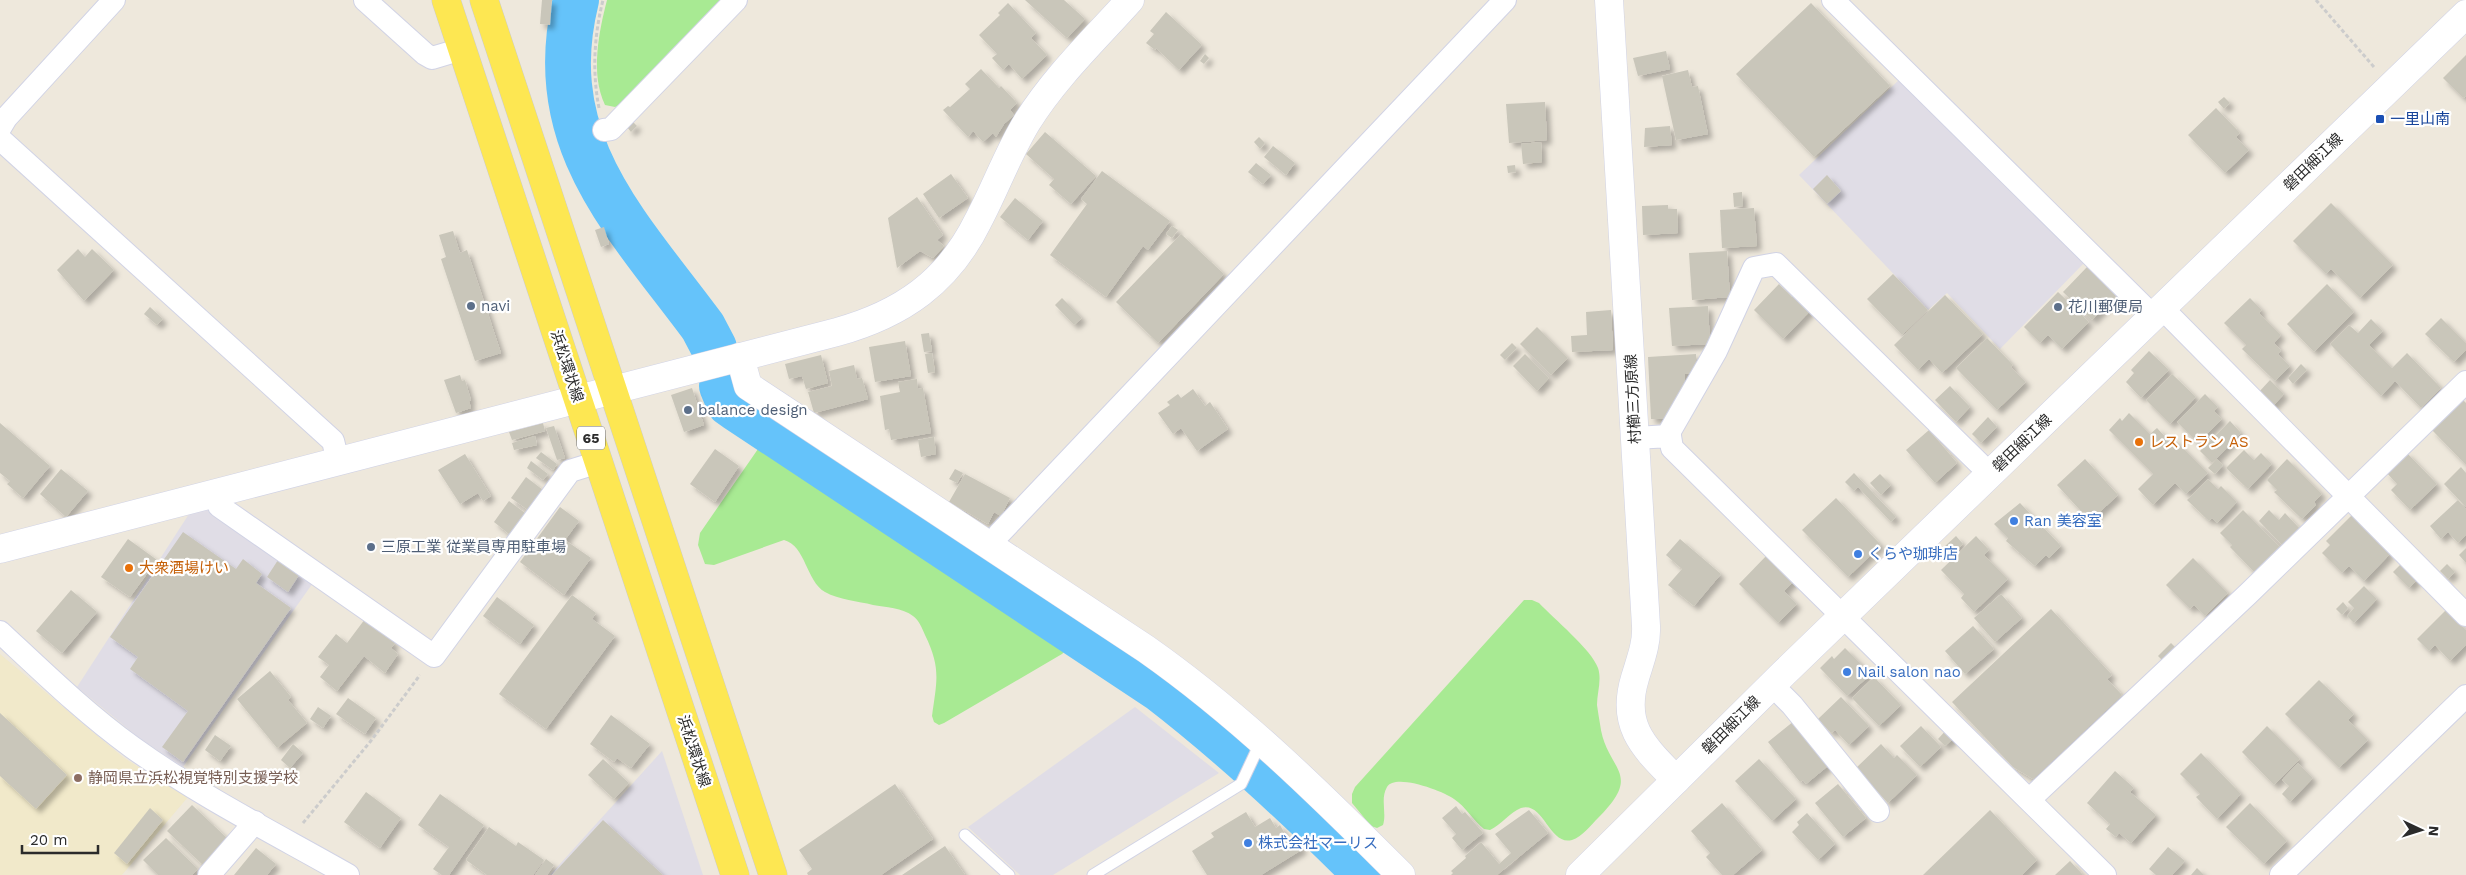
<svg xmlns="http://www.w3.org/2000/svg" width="2466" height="875" font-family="'Work Sans','Noto Sans JP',sans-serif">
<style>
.industrial{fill:#e0dde6}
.education{fill:#f1e9ca}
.green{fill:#a8ea93}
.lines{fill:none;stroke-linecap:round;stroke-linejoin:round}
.river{stroke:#65c3fa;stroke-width:46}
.building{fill:#c9c6ba;filter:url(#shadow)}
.service-casing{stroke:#d1d3e5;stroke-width:13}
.minor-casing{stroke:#d1d3e5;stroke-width:24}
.tertiary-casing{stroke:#d1d3e5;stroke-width:29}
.secondary-casing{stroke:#d1d3e5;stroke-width:29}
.primary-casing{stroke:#ccc;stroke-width:29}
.path{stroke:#ccc;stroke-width:3;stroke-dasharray:4 2.5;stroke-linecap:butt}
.service{stroke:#fff;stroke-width:11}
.minor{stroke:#fff;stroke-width:22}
.tertiary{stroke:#fff;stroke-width:28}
.secondary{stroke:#fff;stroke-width:28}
.primary{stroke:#fde752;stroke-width:28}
.transit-dot{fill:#1a4fb4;stroke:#fff;stroke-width:2}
.service-dot{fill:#5c6f8a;stroke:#fff;stroke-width:2}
.food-dot{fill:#e8710a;stroke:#fff;stroke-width:2}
.shop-dot{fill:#3f7fe0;stroke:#fff;stroke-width:2}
.education-dot{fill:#8d6e63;stroke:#fff;stroke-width:2}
.labels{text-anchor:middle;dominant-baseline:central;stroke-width:4.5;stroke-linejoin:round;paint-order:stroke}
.shield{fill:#fff;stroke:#6b6b6b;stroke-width:1}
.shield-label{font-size:14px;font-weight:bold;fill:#2b2b2b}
.transit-label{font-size:15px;fill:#164399;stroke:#fff;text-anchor:start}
.street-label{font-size:15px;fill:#2b2b2b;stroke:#fff}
.service-label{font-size:15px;fill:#4e5e75;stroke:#fff;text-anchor:start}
.food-label{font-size:15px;fill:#c56008;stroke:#fff;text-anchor:start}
.shop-label{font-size:15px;fill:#366cbe;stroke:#fff;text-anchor:start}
.education-label{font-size:15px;fill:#785e54;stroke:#fff;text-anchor:start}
</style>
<defs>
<filter id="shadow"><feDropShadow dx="4.5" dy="4.5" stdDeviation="2.5" flood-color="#0004"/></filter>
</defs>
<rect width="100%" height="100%" fill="#eee8dc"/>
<!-- industrial -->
<g class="industrial">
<path d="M1900,79L2085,262L2000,349L1947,293L1928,310L1799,175Z"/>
<path d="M212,507L315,580L183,767L138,737L77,687L189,514Z"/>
<path d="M1135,707L1219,773L1053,875H1020L968,827Z"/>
<path d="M662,751L703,875H550Z"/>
</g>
<!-- education -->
<path class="education" d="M0,654L124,758L188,797L122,875H0Z"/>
<!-- green -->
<g class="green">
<path d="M607,0H720L622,103L615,107L605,105C590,74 599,31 607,0Z"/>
<path d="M768,444L1063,637L1067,642V649L1062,654L944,723L939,725L934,722L932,716C937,680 941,668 925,635C922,628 919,620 913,616C903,608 885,607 873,605C858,601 839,600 825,592C806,581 806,546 784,540L714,565L705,564L698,545L700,533L758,449L762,445Z"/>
<path d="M1524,600H1532L1539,603C1553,618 1592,650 1598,668C1602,680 1597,693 1597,705C1598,712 1599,718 1600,724C1606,772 1645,771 1598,818C1591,825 1582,837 1572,840C1549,846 1544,801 1521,808C1510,812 1501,825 1490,830L1484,829C1473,820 1466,807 1454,799C1443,791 1395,773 1387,787C1380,799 1387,813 1383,825L1377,828L1371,826L1352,803V794L1355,787Z"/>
</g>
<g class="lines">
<!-- river -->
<g class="river">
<path d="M576,0C541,141 626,223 703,327L714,348"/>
<path d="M722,386L729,403L736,408L1160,689C1234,746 1301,809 1367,875"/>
</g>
</g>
<!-- building -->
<g class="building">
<path d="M542,0H552L550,25L540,24Z"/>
<path d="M1025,0H1064L1085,19L1067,38Z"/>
<path d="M1008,3L1036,33L1031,38L1047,55L1022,79L1009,64L1003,70L992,58L997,54L979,35L1000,15L998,13Z"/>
<path d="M1811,3L1890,86L1814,157L1736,74Z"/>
<path d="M1166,12L1202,45L1179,70L1156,48L1155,50L1146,43L1154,34L1150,31Z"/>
<path d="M1666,51L1670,69L1638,76L1633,58Z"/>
<path d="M1205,54L1209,58L1204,64L1200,61Z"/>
<path d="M2466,55V96L2463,98L2443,78Z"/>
<path d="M981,69L999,88L1001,86L1017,103L1010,110L1014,115L1004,124L996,137L993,133L983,142L973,131L968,137L943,110L948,106L950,107L970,89L965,84Z"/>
<path d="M1688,70L1692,87L1698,86L1708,134L1676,140L1662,76Z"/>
<path d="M2224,97L2230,103L2224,109L2218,102Z"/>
<path d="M1545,102L1547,140L1509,143L1506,104Z"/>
<path d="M2216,108L2240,133L2236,137L2249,150L2225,173L2188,135Z"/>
<path d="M633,122L637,126L631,132L627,127Z"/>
<path d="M1670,126L1672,145L1644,147L1645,128Z"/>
<path d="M1045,132L1096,176L1071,204L1049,185L1054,179L1026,154Z"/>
<path d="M1259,137L1265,143L1260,149L1254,142Z"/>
<path d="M1541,142L1542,162L1523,164L1521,144Z"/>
<path d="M1273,146L1295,163L1286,175L1264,157Z"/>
<path d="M1256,163L1271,175L1263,184L1248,172Z"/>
<path d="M1515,165L1516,172L1508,173L1507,166Z"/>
<path d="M1102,171L1170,221L1148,250L1143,246L1106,297L1050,255L1087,204L1081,199Z"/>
<path d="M951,174L968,198L939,218L923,194Z"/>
<path d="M1827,175L1841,191L1827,204L1813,189Z"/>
<path d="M1742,192L1743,206L1734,207L1733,193Z"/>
<path d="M917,197L943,235L937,240L944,246L933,258L920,251L897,268L888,218Z"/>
<path d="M1015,198L1043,221L1028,240L1000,217Z"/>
<path d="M2331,203L2393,265L2360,298L2331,269L2326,274L2293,241Z"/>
<path d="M1668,205V209H1677L1678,233L1643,235L1642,206Z"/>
<path d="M1754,208L1757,246L1722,248L1720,210Z"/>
<path d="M1172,226L1178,230L1172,238L1166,234Z"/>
<path d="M604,227L609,244L601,247L595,230Z"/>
<path d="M453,231L460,253L467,250L501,353L475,361L441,259L446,257L439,235Z"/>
<path d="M1181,234L1224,274L1158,343L1116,302Z"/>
<path d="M78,249L85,257L92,249L114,270L84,301L57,270Z"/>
<path d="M1727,251L1730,297L1692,300L1689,253Z"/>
<path d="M2087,267L2116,296L2092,320L2063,292Z"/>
<path d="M1893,274L1928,310L1902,335L1867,299Z"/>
<path d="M1779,284L1792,297L1795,294L1811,310L1783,339L1754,310Z"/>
<path d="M2327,284L2354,312L2314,352L2287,324Z"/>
<path d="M2058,292L2089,322L2062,349L2048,335L2040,343L2024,327Z"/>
<path d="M1945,295L1983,334L1942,373L1929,359L1918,370L1894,345Z"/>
<path d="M1062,298L1082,318L1074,325L1055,305Z"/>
<path d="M2250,298L2262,310L2259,313L2281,335L2274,343L2281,350L2278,354L2290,366L2275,381L2242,349L2246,345L2224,323Z"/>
<path d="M1708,306L1710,344L1672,346L1669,308Z"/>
<path d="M150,307L163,319L157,325L144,314Z"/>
<path d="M1611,310L1613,350L1572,352L1571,336L1587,335L1586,312Z"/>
<path d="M2441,318L2466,343V350L2454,362L2425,334Z"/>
<path d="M2371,319L2383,331L2369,345L2392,368L2407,353L2441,388L2421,408L2395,381L2381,396L2330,344L2349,325L2358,333Z"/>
<path d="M1537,327L1568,358L1551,375L1520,344Z"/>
<path d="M929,333L932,351L924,352L921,334Z"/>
<path d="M1987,338L2013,365L2011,367L2026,382L1997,410L1956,368Z"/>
<path d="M905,341L911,376L875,382L869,347Z"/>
<path d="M1512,343L1517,348L1505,360L1500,355Z"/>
<path d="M2149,351L2169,370L2141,398L2126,382L2134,373L2131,370Z"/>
<path d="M932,353L935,372L928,373L925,354Z"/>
<path d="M1525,354L1549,378L1537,391L1513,366Z"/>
<path d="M1696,354V366L1692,373L1685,374V384L1665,419H1651L1648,357Z"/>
<path d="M821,355L828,383L806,389L802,376L789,379L785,364Z"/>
<path d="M2301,364L2307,370L2293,384L2288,378Z"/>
<path d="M854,365L857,379L862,378L868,399L814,413L808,392L832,386L829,371Z"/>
<path d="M2172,374L2196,397L2170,424L2146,400Z"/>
<path d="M460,375L462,381L465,380L471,400L469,401L471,408L456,413L444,380Z"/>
<path d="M917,379L918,389L923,388L931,433L891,440L889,429L885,430L880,396L900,392L898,382Z"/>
<path d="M2270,380L2284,394L2272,407L2258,393Z"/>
<path d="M1950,386L1970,407L1956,422L1935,400Z"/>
<path d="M692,388L704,425L684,432L671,395Z"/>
<path d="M1193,389L1205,406L1210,402L1228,429L1197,451L1181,428L1173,434L1158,413L1170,405L1167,402L1178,394L1181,398Z"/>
<path d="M2205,394L2218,407L2214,411L2222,419L2198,443L2177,422Z"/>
<path d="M2463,400L2466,403V465L2432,430Z"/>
<path d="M2129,413L2150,434L2157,428L2170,442L2174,439L2208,473L2186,494L2175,483L2153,505L2138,489L2153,474L2109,430L2120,418L2122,421Z"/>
<path d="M1988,417L1997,427L1981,443L1972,434Z"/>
<path d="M2230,421L2241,433L2212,463L2200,451Z"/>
<path d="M0,423L50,466L23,498L7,484L10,481L0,473Z"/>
<path d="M543,423L545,431L512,440L509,432Z"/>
<path d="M554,426L565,458L557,460L546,428Z"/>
<path d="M1929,430L1957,463L1935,483L1906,450Z"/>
<path d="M535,436L537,445L514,450L512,443Z"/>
<path d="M934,437L936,454L921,457L918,440Z"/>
<path d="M715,449L739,466L715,502L690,484Z"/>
<path d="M2244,450L2254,460L2261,453L2272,464L2248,489L2226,468Z"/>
<path d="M541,452L557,464L553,470L536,458Z"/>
<path d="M2406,452L2437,484L2410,510L2391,490L2397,484L2386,472Z"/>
<path d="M465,454L491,496L483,501L478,493L460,504L438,470Z"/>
<path d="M2085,459L2118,495L2090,521L2057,485Z"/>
<path d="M2217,459L2223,465L2215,474L2208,468Z"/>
<path d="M2287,459L2322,494L2314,502L2316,505L2302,519L2274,492L2277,490L2267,480Z"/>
<path d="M531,461L548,474L543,480L527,468Z"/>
<path d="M2461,467L2466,473V507L2444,484Z"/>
<path d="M61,469L88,491L66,517L40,494Z"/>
<path d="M955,469L963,473L957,483L949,479Z"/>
<path d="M1854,473L1896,517L1891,522L1858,487L1854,491L1845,482Z"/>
<path d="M965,474L1010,498L1001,516L994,512L988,524L949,502Z"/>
<path d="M1880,474L1891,485L1881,495L1870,483Z"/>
<path d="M526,477L543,490L528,510L511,498Z"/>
<path d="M2208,479L2218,489L2221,486L2237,502L2217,523L2212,518L2209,521L2187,500Z"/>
<path d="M1836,498L1881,545L1848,577L1802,530Z"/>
<path d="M2458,500L2466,509V535L2458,543L2448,532L2441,539L2430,526Z"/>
<path d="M509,501L525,513L509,534L494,522Z"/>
<path d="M2020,503L2061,546L2049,558L2046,555L2035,566L2006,541L2008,538L1994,524Z"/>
<path d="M560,507L579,521L565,540L591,558L564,595L520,562Z"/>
<path d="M2243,510L2281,548L2256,574L2230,547L2232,545L2220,533Z"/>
<path d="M2269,510L2279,520L2285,513L2300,529L2283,546L2259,521Z"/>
<path d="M2352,515L2390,554L2364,581L2349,566L2342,573L2322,553L2330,545L2326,541Z"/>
<path d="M183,532L236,569L243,559L262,574L256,583L291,608L183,762L162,747L188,711L130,669L138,657L110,637Z"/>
<path d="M1956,536L1963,544L1951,556L1943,548Z"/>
<path d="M1976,536L1989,550L1984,555L2008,579L1974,612L1961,598L1964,594L1941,570Z"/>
<path d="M128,539L157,560L130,597L101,577Z"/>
<path d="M1680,539L1721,574L1694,606L1668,585L1682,569L1666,555Z"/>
<path d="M2466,548V563L2459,555Z"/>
<path d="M1768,554L1795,580L1784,591L1797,604L1778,623L1739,584Z"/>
<path d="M2193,558L2228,593L2205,616L2194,605L2190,609L2166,585Z"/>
<path d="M278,560L299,575L288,592L267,577Z"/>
<path d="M2401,564L2417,580L2409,588L2393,572Z"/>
<path d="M2447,564L2455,572L2448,579L2440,571Z"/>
<path d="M2364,586L2377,599L2354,623L2347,616L2354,608L2348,602Z"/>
<path d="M71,590L97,612L62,653L36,631Z"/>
<path d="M2001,594L2022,618L1995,642L1974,618Z"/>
<path d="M572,595L596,613L592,619L615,636L546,729L499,694Z"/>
<path d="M497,597L534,625L520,644L483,616Z"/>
<path d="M2343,602L2348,608L2342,615L2336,609Z"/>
<path d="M2051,609L2112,675L2107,679L2122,695L2033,779L2013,767L1952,702Z"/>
<path d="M2446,610L2466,630V645L2450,661L2435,645L2429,651L2417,639Z"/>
<path d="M365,619L395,643L391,648L398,654L385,673L364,656L337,691L320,677L329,665L318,657L336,634L347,643Z"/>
<path d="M1973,626L1994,649L1965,674L1945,651Z"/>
<path d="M2171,643L2176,648L2163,661L2158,656Z"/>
<path d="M1845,648L1871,674L1847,696L1820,668L1832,656L1834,659Z"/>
<path d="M270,671L291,697L288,700L307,723L277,748L237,699Z"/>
<path d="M1874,677L1901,705L1879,726L1852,698Z"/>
<path d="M2319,680L2354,714L2348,720L2368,740L2339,768L2285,714Z"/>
<path d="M1841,697L1869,726L1849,745L1835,730L1831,733L1818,719Z"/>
<path d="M348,698L376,718L365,734L336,714Z"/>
<path d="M318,707L331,716L323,728L310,719Z"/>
<path d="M0,713L67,775L36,809L0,776Z"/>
<path d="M611,715L650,744L631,768L617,758L614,762L590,744Z"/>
<path d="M1794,721L1829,765L1806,784L1803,780L1800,782L1768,742Z"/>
<path d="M1921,726L1941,747L1920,767L1900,746Z"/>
<path d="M2267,726L2300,759L2274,785L2242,752Z"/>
<path d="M1948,728L1956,736L1945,746L1938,739Z"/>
<path d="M215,735L231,746L220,761L205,750Z"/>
<path d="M293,744L303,753L290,768L281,760Z"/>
<path d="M1881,744L1894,758L1897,755L1917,775L1888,803L1856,768Z"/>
<path d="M2201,753L2241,794L2217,819L2196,797L2200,794L2180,774Z"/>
<path d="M603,759L629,783L614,799L588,775Z"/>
<path d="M1759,759L1796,799L1772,821L1735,781Z"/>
<path d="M2298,763L2313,778L2290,802L2282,794L2289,786L2282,780Z"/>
<path d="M2115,771L2134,788L2130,792L2156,815L2131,843L2119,833L2116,837L2106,829L2110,824L2087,803Z"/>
<path d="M895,784L933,839L881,875H808L807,873L812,869L799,850Z"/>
<path d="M1838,784L1866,818L1843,837L1815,803Z"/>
<path d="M366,792L401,818L380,848L344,822Z"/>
<path d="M440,794L484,825L449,875H442L433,869L449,847L418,825Z"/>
<path d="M1722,803L1762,850L1733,875H1722L1706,857L1710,853L1691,831Z"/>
<path d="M2250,803L2287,841L2264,864L2226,827Z"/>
<path d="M192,805L229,840L204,866L167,831Z"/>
<path d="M1456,806L1462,814L1465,812L1483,833L1462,850L1452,838L1456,834L1442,818Z"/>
<path d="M150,808L163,820L127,864L114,853Z"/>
<path d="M1529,810L1548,833L1497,875H1451L1453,873L1451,871L1466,858L1465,856L1481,842L1499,864L1511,853L1495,834Z"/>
<path d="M1990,810L2037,860L2022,875H1923Z"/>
<path d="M1246,812L1255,827L1270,818L1276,828L1280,825L1291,845L1297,841L1303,849L1261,875H1207L1192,851L1214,837L1211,833Z"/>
<path d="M1807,813L1835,844L1818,860L1792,832L1799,825L1797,822Z"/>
<path d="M603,820L663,875H552Z"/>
<path d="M489,827L516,846L518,842L544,860L533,875H487L466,860Z"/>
<path d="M166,838L198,869L192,875H158L143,860Z"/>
<path d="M945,846L965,875H902Z"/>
<path d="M2168,847L2185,861L2172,875H2156L2149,869Z"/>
<path d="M256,848L276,864L267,875H234Z"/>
<path d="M546,859L554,865L547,875H535Z"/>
<path d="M2070,861L2083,875H2055Z"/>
<path d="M2197,868L2204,875H2191Z"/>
</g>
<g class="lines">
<defs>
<g id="service">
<path d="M965,835L1009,875"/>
<path d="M1093,875L1241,784L1256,752L1263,743"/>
</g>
<g id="minor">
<path d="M365,0L425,54L432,58L462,49"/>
<path d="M1833,0L2153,316"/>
<path d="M0,128L6,118L114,0"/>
<path d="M604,130L611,129L736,0"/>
<path d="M0,139L333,441L338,461"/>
<path d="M2162,308L2466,615"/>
<path d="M1670,436V431L1716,351L1754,268L1776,264L1990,474"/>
<path d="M1635,438L1670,436L1672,448L2105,875"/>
<path d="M216,493L219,506L434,656L570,471L599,462"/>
<path d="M991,546L999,534L1505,0"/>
<path d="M0,632C43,672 85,713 132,747C200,796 276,834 348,875"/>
<path d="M1772,685L1792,705L1878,811"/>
<path d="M2030,799L2248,594L2466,382"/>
<path d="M209,875L255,822"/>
<path d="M2281,875L2466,696"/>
</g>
<g id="tertiary">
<path d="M740,357L748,386L1146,649C1240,715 1320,794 1401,875"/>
<path d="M0,549L837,332C902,314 948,282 978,221C995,189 1008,153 1027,122C1055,77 1095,39 1130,0"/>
</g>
<g id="secondary">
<path d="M1609,0L1646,626C1647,644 1640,661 1635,678C1620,727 1645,748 1676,780"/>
<path d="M1580,875L1783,674L2466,14"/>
</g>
<g id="primary">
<path d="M446,0L735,875"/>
<path d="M484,0L773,875"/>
</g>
</defs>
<!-- service casing -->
<use href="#service" class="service-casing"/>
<!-- minor casing -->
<use href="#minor" class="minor-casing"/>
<!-- tertiary casing -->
<use href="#tertiary" class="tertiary-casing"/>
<!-- secondary casing -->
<use href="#secondary" class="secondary-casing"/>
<!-- primary casing -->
<use href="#primary" class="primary-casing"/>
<!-- path -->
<g class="path">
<path d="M2316,0L2374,67"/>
<path d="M599,108C592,72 594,36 603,0"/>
<path d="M303,823L370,742L420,675"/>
</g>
<!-- service -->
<use href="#service" class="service"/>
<!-- minor -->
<use href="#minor" class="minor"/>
<!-- tertiary -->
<use href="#tertiary" class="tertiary"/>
<!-- secondary -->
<use href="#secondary" class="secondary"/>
<!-- primary -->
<use href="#primary" class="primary"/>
</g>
<!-- markers -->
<rect class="transit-dot" x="2375" y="114" width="10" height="10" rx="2.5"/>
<g class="service-dot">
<circle cx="471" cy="306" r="5"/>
<circle cx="2058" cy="307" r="5"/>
<circle cx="688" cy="410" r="5"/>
<circle cx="371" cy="547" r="5"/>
</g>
<g class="food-dot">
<circle cx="2139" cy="442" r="5"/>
<circle cx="129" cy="568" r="5"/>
</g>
<g class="shop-dot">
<circle cx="2014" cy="521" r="5"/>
<circle cx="1858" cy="554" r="5"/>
<circle cx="1847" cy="672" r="5"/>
<circle cx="1248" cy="843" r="5"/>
</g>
<circle class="education-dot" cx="78" cy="778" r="5"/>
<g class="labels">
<!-- shield labels -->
<rect class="shield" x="577" y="426.5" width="28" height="23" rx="4"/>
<g class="shield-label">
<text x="591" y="438">65</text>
</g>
<!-- transit labels -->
<g class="transit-label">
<text x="2390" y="119">一里山南</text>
</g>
<!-- street labels -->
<g class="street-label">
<text transform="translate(2313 162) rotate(-44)">磐田細江線</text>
<text transform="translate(567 366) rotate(72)">浜松環状線</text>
<text transform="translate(1633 399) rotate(-93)">村櫛三方原線</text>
<text transform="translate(2022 443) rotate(-44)">磐田細江線</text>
<text transform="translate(1731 725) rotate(-45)">磐田細江線</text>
<text transform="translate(694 751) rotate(72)">浜松環状線</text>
</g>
<!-- service labels -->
<g class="service-label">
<text x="481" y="306">navi</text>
<text x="2068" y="307">花川郵便局</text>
<text x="698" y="410">balance design</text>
<text x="381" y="547">三原工業 従業員専用駐車場</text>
</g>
<!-- food labels -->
<g class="food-label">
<text x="2149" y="442">レストラン AS</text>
<text x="139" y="568">大衆酒場けい</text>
</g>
<!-- shop labels -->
<g class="shop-label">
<text x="2024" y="521">Ran 美容室</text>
<text x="1868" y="554">くらや珈琲店</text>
<text x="1857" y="672">Nail salon nao</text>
<text x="1258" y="843">株式会社マーリス</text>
</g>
<!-- education labels -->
<g class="education-label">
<text x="88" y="778">静岡県立浜松視覚特別支援学校</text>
</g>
</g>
<!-- north arrow -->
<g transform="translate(2421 830) rotate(94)" stroke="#ffffff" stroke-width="4" paint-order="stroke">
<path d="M0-4L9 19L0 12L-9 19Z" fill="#2b2b2b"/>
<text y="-8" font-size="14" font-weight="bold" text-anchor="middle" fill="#2b2b2b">N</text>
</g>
<!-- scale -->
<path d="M22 845v8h76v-8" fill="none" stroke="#2b2b2b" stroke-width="2.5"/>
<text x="30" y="845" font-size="15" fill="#2b2b2b" stroke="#ffffff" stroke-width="4" paint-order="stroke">20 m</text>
</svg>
